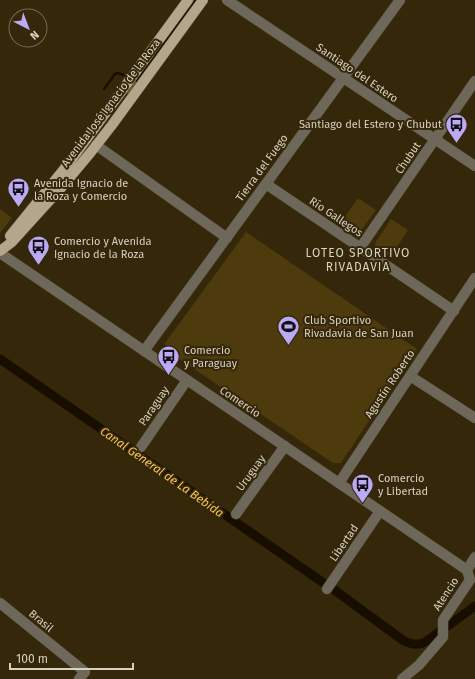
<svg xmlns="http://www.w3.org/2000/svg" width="475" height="679" font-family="'Fira Sans',sans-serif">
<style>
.green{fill:#4d3a0d}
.forest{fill:#755b1c}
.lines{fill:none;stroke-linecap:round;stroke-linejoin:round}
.stream{stroke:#180e00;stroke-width:2.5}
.canal{stroke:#180e00;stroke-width:9}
.minor-casing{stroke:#4e4227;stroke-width:11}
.major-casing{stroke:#4e4227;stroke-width:11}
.minor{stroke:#6e685b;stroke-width:10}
.major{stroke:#b3a68c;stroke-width:10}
.labels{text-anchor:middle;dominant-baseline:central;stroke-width:4;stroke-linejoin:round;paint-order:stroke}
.street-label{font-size:11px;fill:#d8d0c0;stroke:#34270a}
.poi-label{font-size:11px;fill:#d8d0c0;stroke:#34270a;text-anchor:start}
.neighbourhood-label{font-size:12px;letter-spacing:1px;fill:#d8d0c0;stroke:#34270a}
.water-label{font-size:12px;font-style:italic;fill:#f5c457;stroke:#34270a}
</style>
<rect width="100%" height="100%" fill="#34270a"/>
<!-- green -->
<g class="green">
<path d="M358,198L376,210L360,232L354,234L340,224Z"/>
<path d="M0,209L12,218L0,233Z"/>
<path d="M391,219L408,230L390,258L376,249L375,243Z"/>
<path d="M246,232L417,349L341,463H333L166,350L165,343Z"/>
</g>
<!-- forest -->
<path class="forest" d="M193,0H198L130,92L128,94L127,93V90Z"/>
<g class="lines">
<!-- stream -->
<g class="stream">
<path d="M135,80L137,81L196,0"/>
<path d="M104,89L115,74L118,73L124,75"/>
</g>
<!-- canal -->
<g class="canal">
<path d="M0,359L325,584"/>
<path d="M333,589L404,641C421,649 426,641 440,631"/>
<path d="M448,626L475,606"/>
</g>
<defs>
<g id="minor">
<path d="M227,0L475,166"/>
<path d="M96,145L227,238"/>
<path d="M266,184L454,311"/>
<path d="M360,248L475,81"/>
<path d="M0,253L467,570"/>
<path d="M144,351L400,0"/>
<path d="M410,376L475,418"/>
<path d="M141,447L187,380"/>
<path d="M339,483L475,278"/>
<path d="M236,514L285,446"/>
<path d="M467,570L475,557"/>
<path d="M327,589L380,511"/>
<path d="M0,603L85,672L79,679"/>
<path d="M402,679L419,665L443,637V620L470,580L467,570"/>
</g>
<g id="major">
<path d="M10,236L69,163L188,0"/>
<path d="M0,251L12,242L61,188L91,152L112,125L203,0"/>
</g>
</defs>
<!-- minor casing -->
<use href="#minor" class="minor-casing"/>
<!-- major casing -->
<use href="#major" class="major-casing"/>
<!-- minor -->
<use href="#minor" class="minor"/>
<!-- major -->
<use href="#major" class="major"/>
</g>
<!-- icons -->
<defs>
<symbol id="bus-pin" viewBox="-11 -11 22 30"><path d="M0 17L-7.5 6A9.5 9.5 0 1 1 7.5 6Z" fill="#bcaaf6" stroke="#34270a"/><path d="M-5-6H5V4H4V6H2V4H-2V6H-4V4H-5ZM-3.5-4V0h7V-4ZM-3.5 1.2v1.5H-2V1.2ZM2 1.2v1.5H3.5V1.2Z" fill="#111"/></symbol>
<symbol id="stadium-pin" viewBox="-11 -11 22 30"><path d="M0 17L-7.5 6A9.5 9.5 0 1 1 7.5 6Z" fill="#bcaaf6" stroke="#34270a"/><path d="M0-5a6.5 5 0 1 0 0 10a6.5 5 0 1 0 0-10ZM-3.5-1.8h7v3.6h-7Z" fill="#111"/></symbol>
</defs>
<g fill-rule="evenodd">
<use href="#bus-pin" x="444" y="112" width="25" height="34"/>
<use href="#bus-pin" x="6" y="176" width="25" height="34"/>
<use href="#bus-pin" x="26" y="234" width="25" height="34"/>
<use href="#stadium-pin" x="276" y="314" width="25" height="34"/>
<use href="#bus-pin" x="156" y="344" width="25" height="34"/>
<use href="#bus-pin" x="350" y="472" width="25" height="34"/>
</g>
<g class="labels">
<!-- street labels -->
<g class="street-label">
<text transform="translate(357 73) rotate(34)">Santiago del Estero</text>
<text transform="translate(111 103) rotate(-53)">Avenida José Ignacio de la Roza</text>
<text transform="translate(408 158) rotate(-56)">Chubut</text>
<text transform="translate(262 168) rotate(-54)">Tierra del Fuego</text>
<text transform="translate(336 217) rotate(34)">Río Gallegos</text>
<text transform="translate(390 384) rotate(-56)">Agustín Roberto</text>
<text transform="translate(240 402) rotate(34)">Comercio</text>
<text transform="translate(154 406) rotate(-56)">Paraguay</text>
<text transform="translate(251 473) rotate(-54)">Uruguay</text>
<text transform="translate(344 543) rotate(-56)">Libertad</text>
<text transform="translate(446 594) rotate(-57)">Atencio</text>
<text transform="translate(41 621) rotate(40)">Brasil</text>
</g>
<!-- poi labels -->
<g class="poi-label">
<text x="442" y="124" text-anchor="end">Santiago del Estero y Chubut</text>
<text x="34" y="183">Avenida Ignacio de<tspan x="34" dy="13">la Roza y Comercio</tspan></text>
<text x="54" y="241">Comercio y Avenida<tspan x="54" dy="13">Ignacio de la Roza</tspan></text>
<text x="304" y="320">Club Sportivo<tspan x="304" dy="13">Rivadavia de San Juan</tspan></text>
<text x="184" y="350">Comercio<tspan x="184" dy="13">y Paraguay</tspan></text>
<text x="378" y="478">Comercio<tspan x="378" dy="13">y Libertad</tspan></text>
</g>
<!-- neighbourhood labels -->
<g class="neighbourhood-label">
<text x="358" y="253">LOTEO SPORTIVO<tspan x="358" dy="14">RIVADAVIA</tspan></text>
</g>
<!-- water labels -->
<g class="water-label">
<text transform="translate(162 472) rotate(35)">Canal General de La Bebida</text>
</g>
</g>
<!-- north arrow -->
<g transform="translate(28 28) rotate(138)"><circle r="19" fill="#34270a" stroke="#766b53"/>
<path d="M0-3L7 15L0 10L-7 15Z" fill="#bcaaf6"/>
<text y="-6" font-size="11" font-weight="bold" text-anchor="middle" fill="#d8d0c0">N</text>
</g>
<!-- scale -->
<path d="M10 663v6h123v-6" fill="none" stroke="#d8d0c0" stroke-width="2"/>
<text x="16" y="663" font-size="12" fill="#d8d0c0" stroke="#34270a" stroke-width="3" paint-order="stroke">100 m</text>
</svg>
